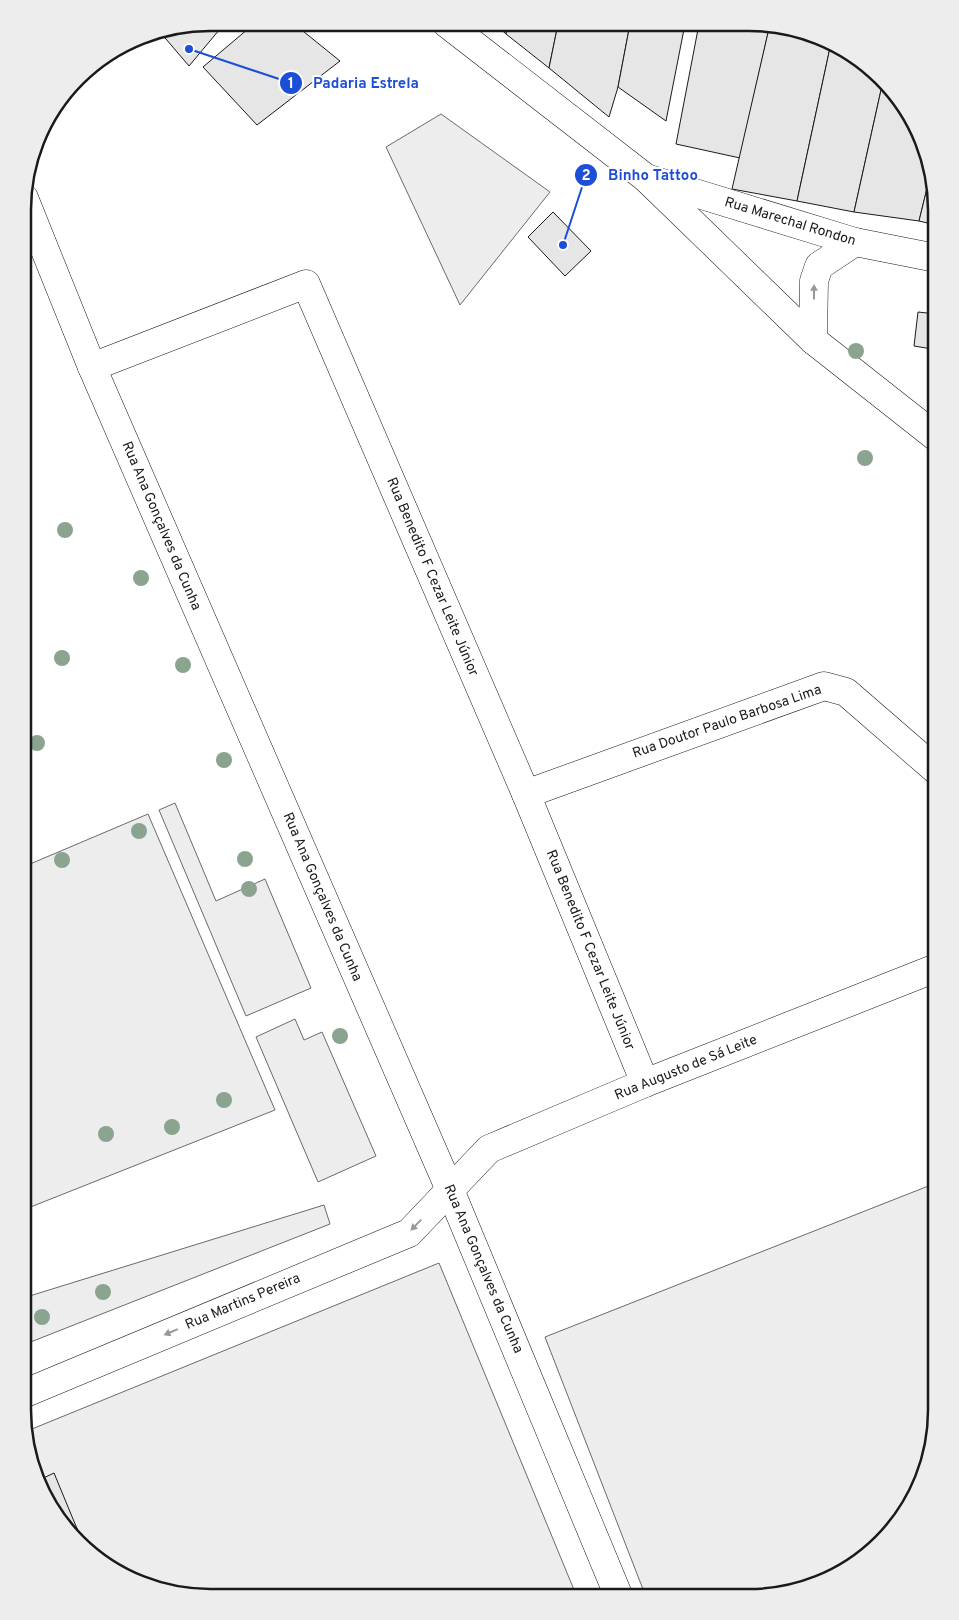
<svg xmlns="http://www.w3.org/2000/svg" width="959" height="1620" font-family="Overpass,sans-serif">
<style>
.built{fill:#ededed;stroke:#6a6a6a}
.building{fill:#e6e6e6;stroke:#1a1a1a}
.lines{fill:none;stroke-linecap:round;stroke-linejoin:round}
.minor-casing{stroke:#1a1a1a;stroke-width:29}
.secondary-casing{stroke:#1a1a1a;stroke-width:29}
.minor{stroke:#fff;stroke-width:28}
.secondary{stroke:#fff;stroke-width:28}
.tree{fill:#8aa48f}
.oneway{fill:#989898}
.labels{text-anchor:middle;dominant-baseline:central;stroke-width:4;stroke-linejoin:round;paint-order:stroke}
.street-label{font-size:14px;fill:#1a1a1a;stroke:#fff}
.rim{fill:none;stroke:#1a1a1a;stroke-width:2.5}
.leader{fill:none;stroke:#1d4ed8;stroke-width:2}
.callout-dot{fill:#1d4ed8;stroke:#fff;stroke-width:2}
.mark-label{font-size:15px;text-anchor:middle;font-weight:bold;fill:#fff}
.callout-label{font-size:15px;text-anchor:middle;font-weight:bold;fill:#1d4ed8;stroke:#fff;stroke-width:4;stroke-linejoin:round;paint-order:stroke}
</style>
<rect width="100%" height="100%" fill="#fff"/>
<!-- built -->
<g class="built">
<path d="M441,114L550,192L460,305L386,147Z"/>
<path d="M175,803L216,901L265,879L311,988L246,1016L159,810Z"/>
<path d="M148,814L275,1110L23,1210V867Z"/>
<path d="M295,1019L304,1040L322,1032L376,1156L318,1182L256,1037Z"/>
<path d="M936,1183V1422L922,1481L898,1524L863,1558L820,1583L749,1597H646L545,1337Z"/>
<path d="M324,1205L330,1224L23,1345V1298Z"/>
<path d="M439,1263L577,1597L186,1596L138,1583L96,1558L61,1524L37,1481L27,1431Z"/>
</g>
<!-- building -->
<g class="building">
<path d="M211,22L225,23L189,66L160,32Z"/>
<path d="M255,23H293L340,61L257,125L203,67Z"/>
<path d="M494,23H508L506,34Z"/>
<path d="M508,23L558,24L549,68L506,34Z"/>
<path d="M558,24H630L618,87L609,117L549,68Z"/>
<path d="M630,24H685L666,121L618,87Z"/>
<path d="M699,24H770L740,158L676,144Z"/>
<path d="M770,24L821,37L831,43L797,201L732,189Z"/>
<path d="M831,43L863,62L883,81L854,212L797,201Z"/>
<path d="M883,81L898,96L922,139L930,176L919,221L854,212Z"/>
<path d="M930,176L936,211V225L919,221Z"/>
<path d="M553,212L591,251L565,276L528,237Z"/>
<path d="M918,312L936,314V372L929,371L932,349L914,346Z"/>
<path d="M54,1473L73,1519L85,1547L61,1524L37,1481Z"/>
</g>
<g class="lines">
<defs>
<g id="minor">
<path d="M646,178L855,242L936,258"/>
<path d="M24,198L92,367L450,1190L619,1597"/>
<path d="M92,367L306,284L526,794L645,1083"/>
<path d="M526,794L824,686L846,692L936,770"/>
<path d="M23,1394L409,1233L489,1149L645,1083L936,968"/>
</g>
<g id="secondary">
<path d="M446,23L646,178L813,340L936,437"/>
<path d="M813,340L814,281L819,266L855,242"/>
</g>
</defs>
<!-- minor casing -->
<use href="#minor" class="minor-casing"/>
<!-- secondary casing -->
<use href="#secondary" class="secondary-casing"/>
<!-- minor -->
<use href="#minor" class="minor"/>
<!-- secondary -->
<use href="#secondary" class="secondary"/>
</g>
<!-- trees -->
<g class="tree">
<circle cx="856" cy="351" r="8"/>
<circle cx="865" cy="458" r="8"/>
<circle cx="65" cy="530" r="8"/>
<circle cx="141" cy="578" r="8"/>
<circle cx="62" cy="658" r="8"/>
<circle cx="183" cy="665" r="8"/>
<circle cx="37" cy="743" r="8"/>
<circle cx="224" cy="760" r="8"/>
<circle cx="139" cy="831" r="8"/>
<circle cx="245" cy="859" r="8"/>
<circle cx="62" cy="860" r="8"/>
<circle cx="249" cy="889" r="8"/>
<circle cx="340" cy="1036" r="8"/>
<circle cx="224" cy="1100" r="8"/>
<circle cx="172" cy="1127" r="8"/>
<circle cx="106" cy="1134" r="8"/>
<circle cx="103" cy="1292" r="8"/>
<circle cx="42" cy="1317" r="8"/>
</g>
<!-- one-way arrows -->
<defs><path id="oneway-solid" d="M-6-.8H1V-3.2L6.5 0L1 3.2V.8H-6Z" transform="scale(1.25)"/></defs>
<g class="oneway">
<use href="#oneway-solid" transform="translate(814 292) rotate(-90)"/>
<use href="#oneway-solid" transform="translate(416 1225) rotate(134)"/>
<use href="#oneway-solid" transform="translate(171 1332) rotate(157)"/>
</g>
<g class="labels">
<!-- street labels -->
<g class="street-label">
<text transform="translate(790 222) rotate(17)">Rua Marechal Rondon</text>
<text transform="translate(161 526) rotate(67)">Rua Ana Gonçalves da Cunha</text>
<text transform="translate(432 577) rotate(67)">Rua Benedito F Cezar Leite Júnior</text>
<text transform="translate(727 722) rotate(-19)">Rua Doutor Paulo Barbosa Lima</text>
<text transform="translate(322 897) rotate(67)">Rua Ana Gonçalves da Cunha</text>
<text transform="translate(590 950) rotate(68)">Rua Benedito F Cezar Leite Júnior</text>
<text transform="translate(686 1068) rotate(-22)">Rua Augusto de Sá Leite</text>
<text transform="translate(483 1269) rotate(67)">Rua Ana Gonçalves da Cunha</text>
<text transform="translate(243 1302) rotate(-23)">Rua Martins Pereira</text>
</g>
</g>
<!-- crop -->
<path d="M0 0H959V1620H0ZM210 31H749A179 179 0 0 1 928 210V1410A179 179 0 0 1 749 1589H210A179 179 0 0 1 31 1410V210A179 179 0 0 1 210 31Z" fill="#ededed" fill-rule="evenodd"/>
<path class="rim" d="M210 31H749A179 179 0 0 1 928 210V1410A179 179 0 0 1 749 1589H210A179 179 0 0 1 31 1410V210A179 179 0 0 1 210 31Z"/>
<!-- callouts -->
<path class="leader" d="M189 49L291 83M563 245L586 175"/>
<g class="callout-dot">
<circle cx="189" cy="49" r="5"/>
<circle cx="563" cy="245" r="5"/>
<circle cx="291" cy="83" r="12"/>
<circle cx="586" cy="175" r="12"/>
</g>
<g class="mark-label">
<text x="291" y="88">1</text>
<text x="586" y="180">2</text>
</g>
<g class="callout-label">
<text x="366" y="88">Padaria Estrela</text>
<text x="653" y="180">Binho Tattoo</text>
</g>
</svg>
